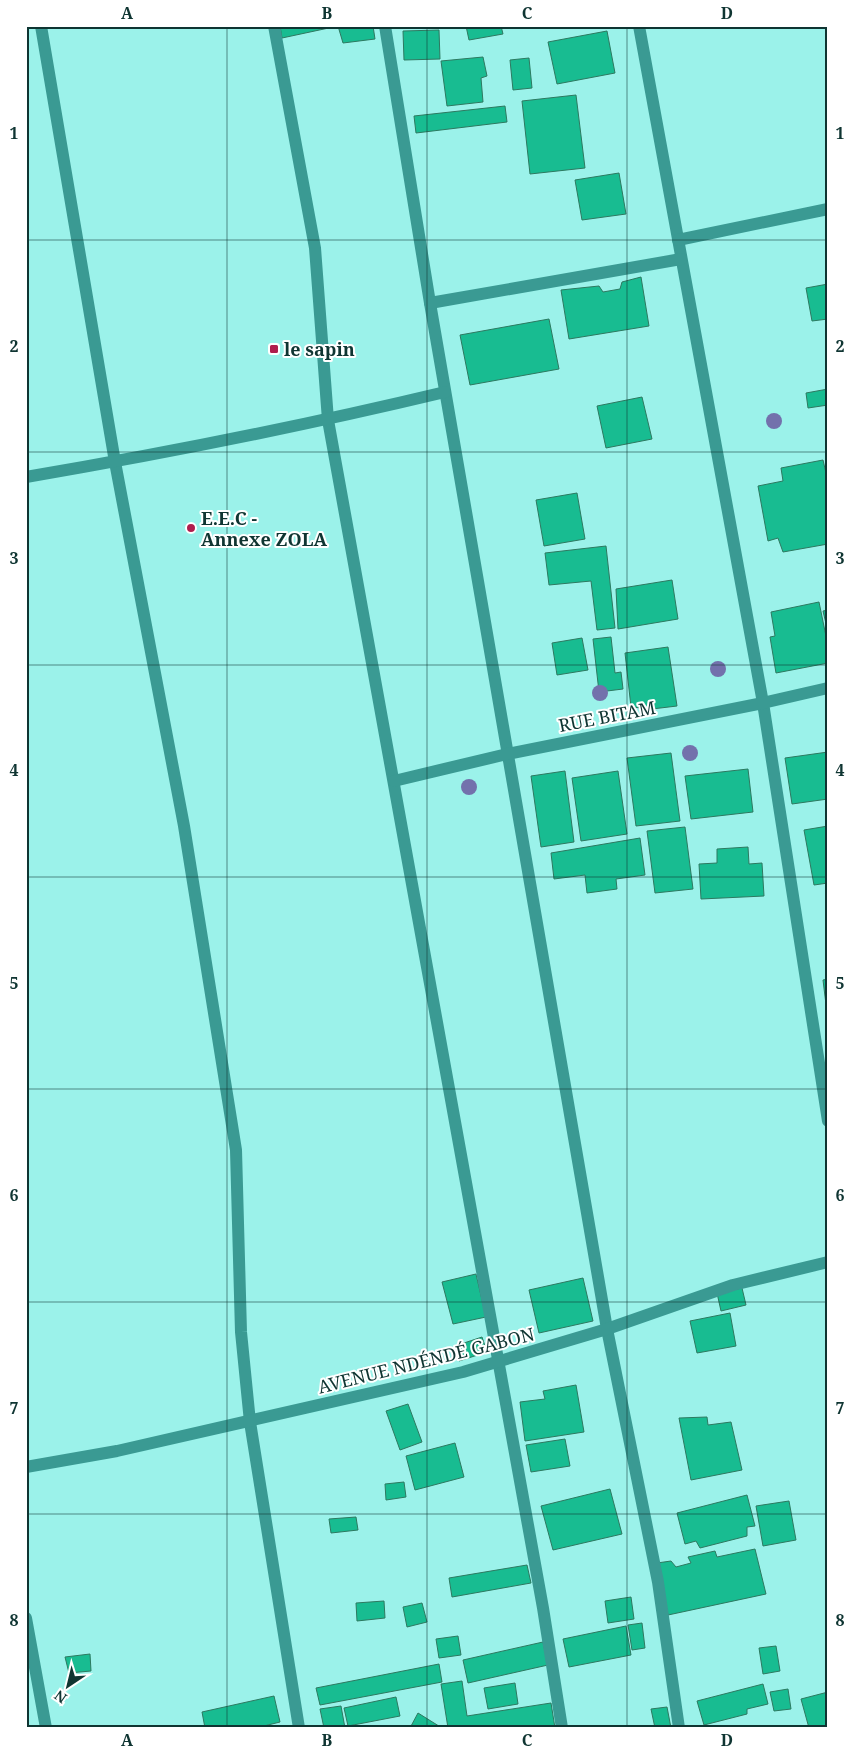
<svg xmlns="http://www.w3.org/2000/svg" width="854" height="1754" font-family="'Noto Serif',serif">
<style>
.building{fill:#18bc91;stroke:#2d7960}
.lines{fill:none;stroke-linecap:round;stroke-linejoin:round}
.minor{stroke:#3a9a93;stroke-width:12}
.tree{fill:#7371ac}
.grid{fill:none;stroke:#0f3532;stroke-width:1;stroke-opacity:0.55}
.poi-dot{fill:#af1d4d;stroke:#fff;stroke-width:2}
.labels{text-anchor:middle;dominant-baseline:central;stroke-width:4;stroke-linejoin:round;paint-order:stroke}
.poi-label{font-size:18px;font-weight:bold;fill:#0f3532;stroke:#fff;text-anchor:start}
.street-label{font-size:18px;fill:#0f3532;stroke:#fff}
.neatline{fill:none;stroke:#0f3532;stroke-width:2}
.grid-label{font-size:16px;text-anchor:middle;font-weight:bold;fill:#0f3532}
</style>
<rect width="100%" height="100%" fill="#9bf2ea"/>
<!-- building -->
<g class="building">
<path d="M280,26H373L375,39L343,43L338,26L282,38Z"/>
<path d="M466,26H501L503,34L469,40Z"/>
<path d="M439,30L440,59L404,60L403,31Z"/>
<path d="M607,31L615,73L557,84L548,42Z"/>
<path d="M483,57L487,76L481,78L483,102L447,106L441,61Z"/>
<path d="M529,58L532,88L513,90L510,60Z"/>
<path d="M576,95L585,168L530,174L522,101Z"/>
<path d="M505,106L507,122L416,133L414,116Z"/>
<path d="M619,173L626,214L582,220L575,180Z"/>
<path d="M641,277L649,326L569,339L561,290L599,286L603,292L620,289L622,282Z"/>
<path d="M828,284V319L812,321L806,288Z"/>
<path d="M549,319L559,369L470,385L460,335Z"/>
<path d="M828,389V405L808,408L806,393Z"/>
<path d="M642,397L652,439L606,448L597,406Z"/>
<path d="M823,460L826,473H828V544L783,552L778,538L768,541L758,486L783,481L781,468Z"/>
<path d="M577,493L585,539L544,546L536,500Z"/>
<path d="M606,546L615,628L597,630L591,581L549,585L545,553Z"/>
<path d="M672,580L678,619L618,629L616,589Z"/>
<path d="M819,602L828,646V663L776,673L770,637L775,636L771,612Z"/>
<path d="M828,610V632L823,611Z"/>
<path d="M611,637L615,673L621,672L623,689L599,692L593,639Z"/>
<path d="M582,638L588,670L557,675L552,643Z"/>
<path d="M668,647L677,706L652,709L631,707L625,653Z"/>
<path d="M828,752V799L792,804L785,758Z"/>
<path d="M671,753L680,821L636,826L627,758Z"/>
<path d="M748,769L753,812L691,819L685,776Z"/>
<path d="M565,771L574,842L541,847L531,776Z"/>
<path d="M618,771L627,834L581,841L572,778Z"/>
<path d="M828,826V883L814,885L804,830Z"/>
<path d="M685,827L693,889L655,893L647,831Z"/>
<path d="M640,838L645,875L616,879L617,889L587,893L585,875L554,879L551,853Z"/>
<path d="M748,847L749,864L762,863L764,896L701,899L699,864L717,863V849Z"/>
<path d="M828,979V1021L823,980Z"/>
<path d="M476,1274L486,1317L453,1324L442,1282Z"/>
<path d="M583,1278L593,1321L539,1333L529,1290Z"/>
<path d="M742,1288L746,1305L721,1311L717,1293Z"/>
<path d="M730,1313L736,1346L697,1353L690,1321Z"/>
<path d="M482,1337L487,1352L459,1361L455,1346Z"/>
<path d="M576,1385L584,1432L525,1441L520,1402L545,1399L543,1391Z"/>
<path d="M408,1404L422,1442L400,1450L386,1411Z"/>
<path d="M707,1417L708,1425L731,1422L742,1470L691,1480L679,1418Z"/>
<path d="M565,1439L570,1466L531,1472L526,1445Z"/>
<path d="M455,1443L464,1477L415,1490L406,1456Z"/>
<path d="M404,1482L406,1497L386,1500L385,1484Z"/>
<path d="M610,1489L622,1534L553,1550L541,1506Z"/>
<path d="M747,1495L755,1526L747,1527V1536L700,1548L696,1541L685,1544L677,1513Z"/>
<path d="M789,1501L796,1540L763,1546L756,1506Z"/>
<path d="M356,1517L358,1530L331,1533L329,1519Z"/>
<path d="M755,1549L766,1594L668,1615L657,1563L671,1561L676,1567L691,1563L688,1557L715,1551L717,1557Z"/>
<path d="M527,1565L531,1583L452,1597L449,1578Z"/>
<path d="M631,1597L634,1619L608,1623L605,1601Z"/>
<path d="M384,1601L385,1618L357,1621L356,1603Z"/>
<path d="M422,1603L427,1622L407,1627L403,1607Z"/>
<path d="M642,1623L645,1648L632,1650L628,1625Z"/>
<path d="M626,1626L631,1655L569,1667L563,1639Z"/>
<path d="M458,1636L461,1655L439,1658L436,1639Z"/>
<path d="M543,1642L548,1665L468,1683L463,1660Z"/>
<path d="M776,1646L780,1671L763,1674L759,1648Z"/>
<path d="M90,1654L91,1671L69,1673L65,1657Z"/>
<path d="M439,1664L442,1682L320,1705L316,1688Z"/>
<path d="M462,1681L467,1716L551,1703L555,1728H448L441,1684Z"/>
<path d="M515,1683L518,1704L488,1709L484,1688Z"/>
<path d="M763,1684L768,1704L747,1709V1714L704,1725L697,1701Z"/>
<path d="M788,1689L791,1709L774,1711L770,1692Z"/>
<path d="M828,1692V1728H809L801,1699Z"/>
<path d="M274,1696L280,1722L256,1728H205L202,1712Z"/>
<path d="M396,1697L400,1716L348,1726L344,1708Z"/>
<path d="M341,1706L345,1728H324L320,1709Z"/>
<path d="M667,1707L671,1728H655L651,1709Z"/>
<path d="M418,1713L442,1728H410Z"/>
</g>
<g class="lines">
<!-- minor -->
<g class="minor">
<path d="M41,26L115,462L184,826L236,1150L241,1332L250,1422L299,1728"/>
<path d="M274,26L315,248L328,420L543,1608L562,1728"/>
<path d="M385,26L430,303L607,1329L658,1582L679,1728"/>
<path d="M639,26L763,703L828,1121"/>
<path d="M678,240L828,209"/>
<path d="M430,303L681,259"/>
<path d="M26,477C167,453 307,425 445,392"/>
<path d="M394,781L507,754L763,703L828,688"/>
<path d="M26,1467L117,1451L463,1372L607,1329L733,1285L828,1262"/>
<path d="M26,1618L46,1728"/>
</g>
</g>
<!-- trees -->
<g class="tree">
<circle cx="774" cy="421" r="8"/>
<circle cx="718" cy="669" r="8"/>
<circle cx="600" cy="693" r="8"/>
<circle cx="690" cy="753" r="8"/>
<circle cx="469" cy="787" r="8"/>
</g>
<!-- grid -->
<path class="grid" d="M227,26V1728M427,26V1728M627,26V1728M26,240H828M26,452H828M26,665H828M26,877H828M26,1089H828M26,1302H828M26,1514H828"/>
<!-- markers -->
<g class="poi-dot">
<rect x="269" y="344" width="10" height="10" rx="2.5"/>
<circle cx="191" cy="528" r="5"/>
</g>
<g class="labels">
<!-- poi labels -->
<g class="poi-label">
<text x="284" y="349">le sapin</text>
<text x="201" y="518">E.E.C -<tspan x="201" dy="21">Annexe ZOLA</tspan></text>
</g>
<!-- street labels -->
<g class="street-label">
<text transform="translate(607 716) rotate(-11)">RUE BITAM</text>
<text transform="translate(426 1360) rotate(-14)">AVENUE NDÉNDÉ GABON</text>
</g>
</g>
<!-- border -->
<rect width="854" height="1754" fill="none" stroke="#ffffff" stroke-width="55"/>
<!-- north arrow -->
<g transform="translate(68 1686) rotate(215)" stroke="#ffffff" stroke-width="4" paint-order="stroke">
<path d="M0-4L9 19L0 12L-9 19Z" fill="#0f3532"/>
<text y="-8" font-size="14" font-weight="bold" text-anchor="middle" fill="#0f3532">N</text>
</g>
<rect x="28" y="28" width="798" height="1698" class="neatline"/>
<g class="grid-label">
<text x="127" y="19">A</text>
<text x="327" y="19">B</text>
<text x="527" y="19">C</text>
<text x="727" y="19">D</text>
<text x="14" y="139">1</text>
<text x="840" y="139">1</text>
<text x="14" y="352">2</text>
<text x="840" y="352">2</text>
<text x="14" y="564">3</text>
<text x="840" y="564">3</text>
<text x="14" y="776">4</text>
<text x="840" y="776">4</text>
<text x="14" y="989">5</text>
<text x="840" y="989">5</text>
<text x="14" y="1201">6</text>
<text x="840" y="1201">6</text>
<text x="14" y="1414">7</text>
<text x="840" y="1414">7</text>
<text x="14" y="1626">8</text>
<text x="840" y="1626">8</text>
<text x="127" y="1746">A</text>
<text x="327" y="1746">B</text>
<text x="527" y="1746">C</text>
<text x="727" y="1746">D</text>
</g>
</svg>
